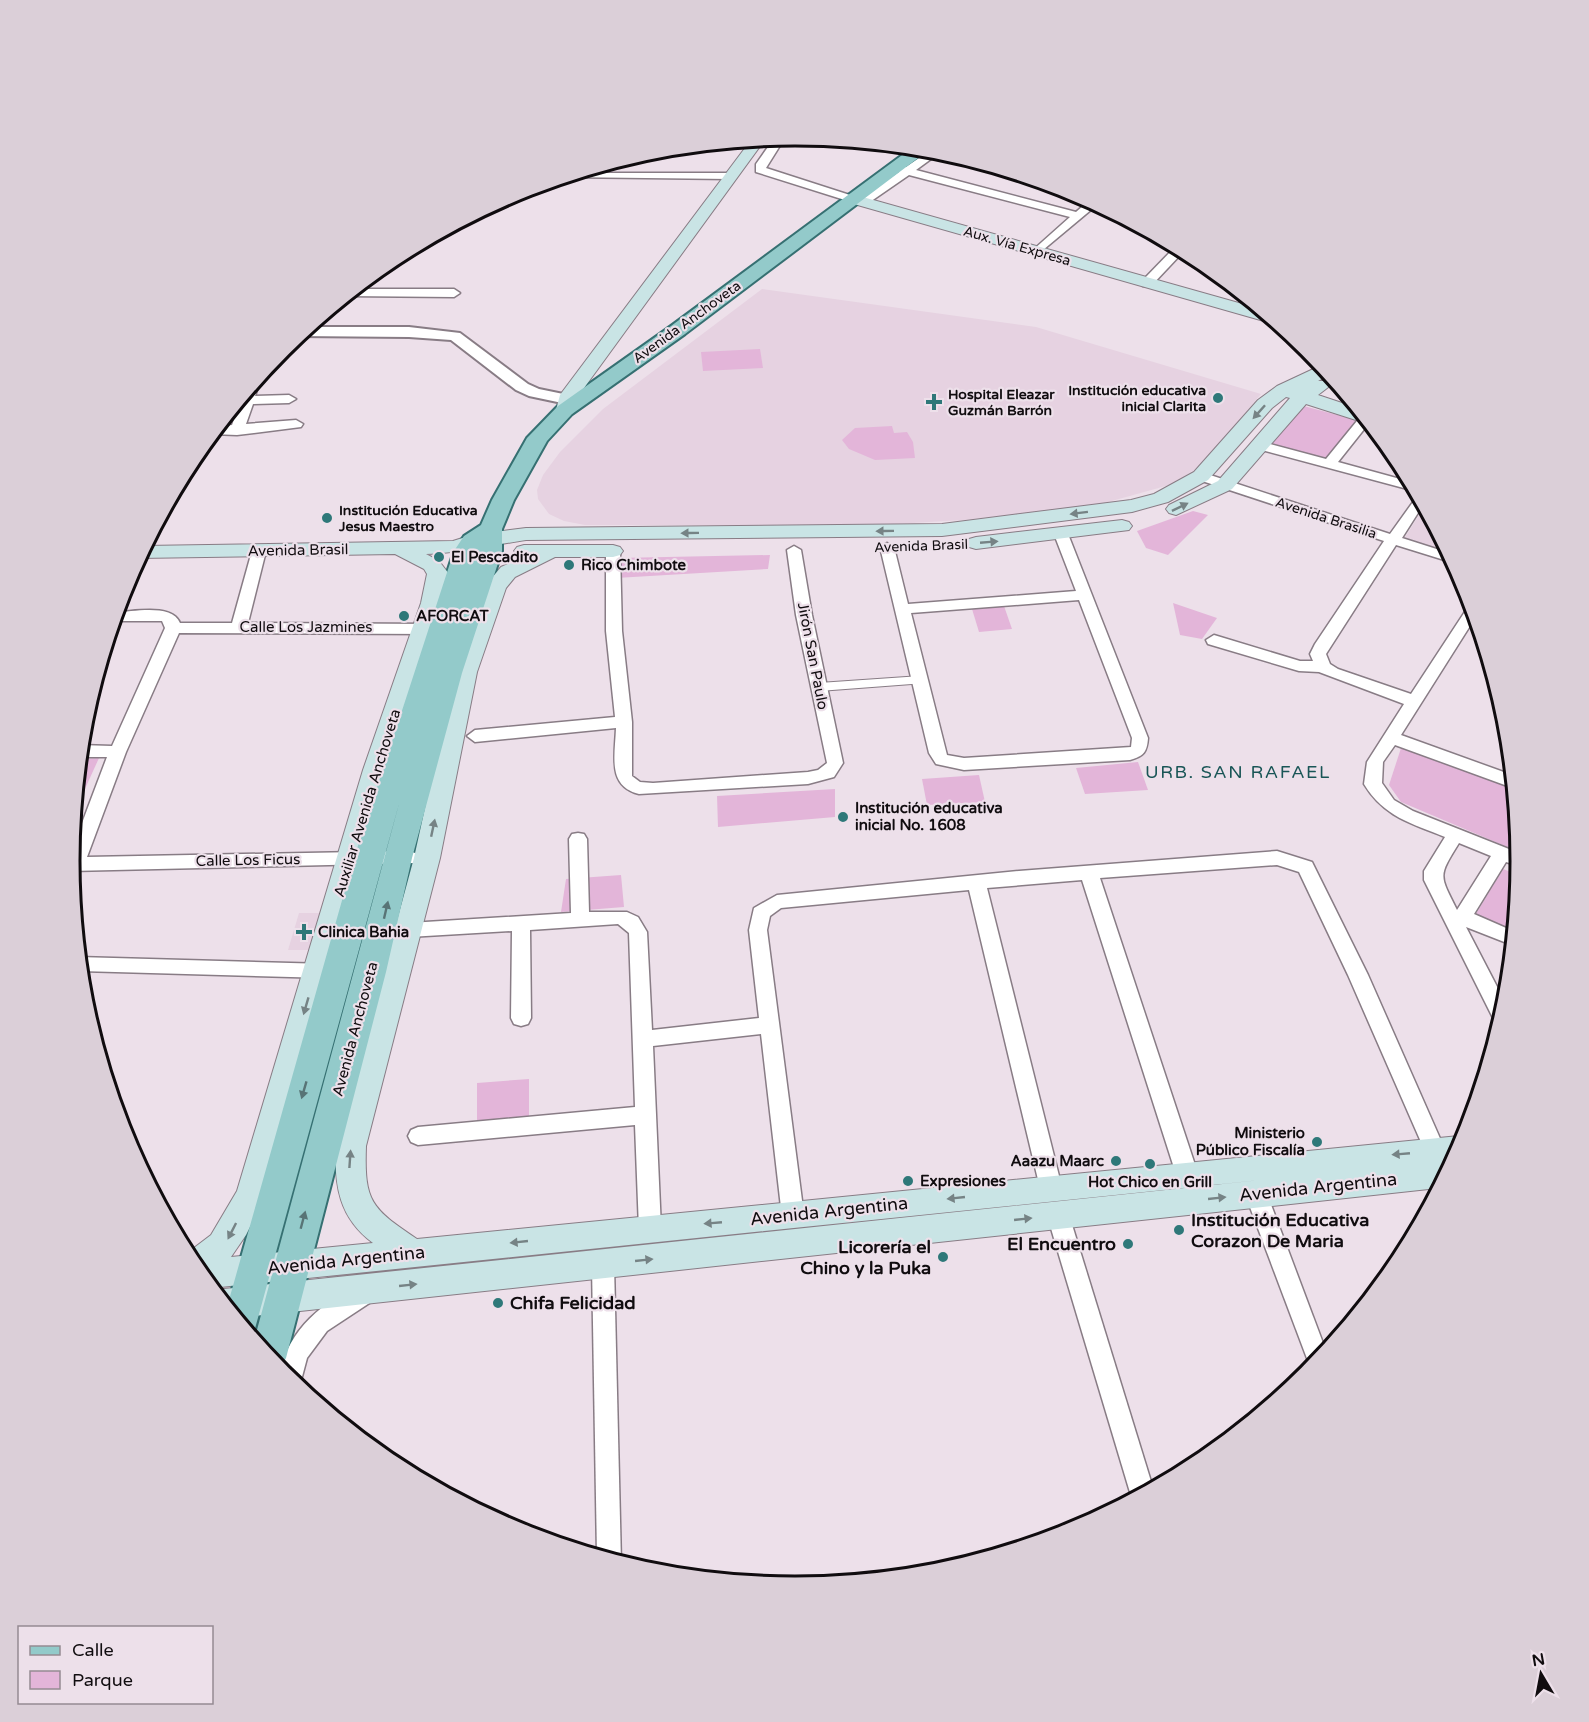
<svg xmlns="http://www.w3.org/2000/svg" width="1589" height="1722" font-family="'Varela Round',sans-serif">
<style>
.built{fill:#e6d2e1}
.green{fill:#e3b5d9}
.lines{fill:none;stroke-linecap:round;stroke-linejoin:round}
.pedestrian-casing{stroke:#887c85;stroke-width:2}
.minor-casing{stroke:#887c85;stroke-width:3}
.tertiary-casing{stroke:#887c85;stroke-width:4}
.secondary-casing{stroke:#887c85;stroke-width:2}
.primary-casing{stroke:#367072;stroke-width:4}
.pedestrian{fill:#fff;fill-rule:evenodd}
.minor{fill:#fff;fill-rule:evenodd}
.tertiary{fill:#fff;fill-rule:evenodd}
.secondary{fill:#c9e4e5;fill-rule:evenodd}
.primary{fill:#93caca;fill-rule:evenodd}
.oneway{fill:#768385}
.oneway2{fill:#587476}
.poi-dot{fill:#2e7879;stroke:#ede0ea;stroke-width:2}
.labels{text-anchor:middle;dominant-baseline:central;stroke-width:4.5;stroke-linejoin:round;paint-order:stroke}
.far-street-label{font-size:14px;fill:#100c0f;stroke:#ede0ea}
.far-poi-label{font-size:14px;font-weight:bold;fill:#100c0f;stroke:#ede0ea;text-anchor:start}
.street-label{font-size:15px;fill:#100c0f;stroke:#ede0ea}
.poi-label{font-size:15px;font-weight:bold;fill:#100c0f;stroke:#ede0ea;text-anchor:start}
.quarter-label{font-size:18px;letter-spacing:1.5px;fill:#195556;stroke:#ede0ea}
.near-street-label{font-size:18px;fill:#100c0f;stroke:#ede0ea}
.near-poi-label{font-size:18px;font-weight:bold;fill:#100c0f;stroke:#ede0ea;text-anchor:start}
.rim{fill:none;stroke:#100c0f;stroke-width:3}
</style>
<rect width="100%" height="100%" fill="#ede0ea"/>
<!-- built -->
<g class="built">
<path d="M762,289L1036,327L1261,394L1203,464L1173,484L1101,504L965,520L875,525H585L564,521L549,514L538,499L537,490L543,475L560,452L603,409Z"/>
<path d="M1424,507L1448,553L1404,539Z"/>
<path d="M299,913H320L309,950H288Z"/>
</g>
<!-- green -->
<g class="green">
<path d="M760,349L763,368L703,371L701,352Z"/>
<path d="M1300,405L1356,420L1325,462L1265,444Z"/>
<path d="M892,426L894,433L907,432L913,442L915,458L875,460L849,449L842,440L855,428Z"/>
<path d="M1193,511L1208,515L1168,555L1146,548L1137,531Z"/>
<path d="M770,555L768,569L616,578L617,558Z"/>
<path d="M1173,603L1217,618L1202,639L1180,635Z"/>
<path d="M1004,606L1012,629L979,632L972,609Z"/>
<path d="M1402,745L1513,787L1519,852L1401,802L1389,785Z"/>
<path d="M99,758L74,813L79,759Z"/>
<path d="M1138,762L1148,790L1085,794L1076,768Z"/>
<path d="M979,775L985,802L927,805L922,779Z"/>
<path d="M835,789V817L718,827L717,796Z"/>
<path d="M1503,869L1519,875L1512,941L1471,922Z"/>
<path d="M621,875L624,907L561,912L566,879Z"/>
<path d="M529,1079V1131L477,1136V1083Z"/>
</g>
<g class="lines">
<defs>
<path id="pedestrian" d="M921,676L925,677L927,680L925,683L819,691L813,687L819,683Z"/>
<g id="minor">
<path d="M786,136L766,168L856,197V201H848L756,172V164L775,137Z"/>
<path d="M932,149L942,151L916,170L1076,212L1090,200L1098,204L1037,255L1033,254V250L1070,217L909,175L867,204H859V200L899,172L892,170V166L906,167Z"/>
<path d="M576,173H730L735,176L730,179L561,177Z"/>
<path d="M1176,246L1184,251L1151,286H1143V280Z"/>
<path d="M353,289H454L460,293L454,297L345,296Z"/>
<path d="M257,378L260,381L255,396L289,395L296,399L289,403L253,404L246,424L296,420L303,424L301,427L237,435L211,434L217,427L232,425L243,395Z"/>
<path d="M1361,416L1369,423L1338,462L1411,482L1415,491L1254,448L1252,445L1259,441L1326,459Z"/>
<path d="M1201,472L1390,534L1418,495L1423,505L1402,538L1449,553L1454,563L1396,545L1326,654L1330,664L1338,669L1411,694L1468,607L1472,606L1475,618L1401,735L1512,775L1513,788L1395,745L1383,762L1382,783L1394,800L1413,811L1519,853V866L1506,862L1474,914L1513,931L1512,945L1466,927L1506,1004L1500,1023L1495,1022L1424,880V871L1445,837C1411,823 1384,817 1364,784L1367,762L1404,704L1319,672L1299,671L1208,644L1206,640L1214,635L1300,661H1313L1310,654L1315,644L1384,541L1196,479V473ZM1459,843L1491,856L1457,910C1439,874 1438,877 1459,843Z"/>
<path d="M1061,530L1068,534L1148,738C1147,752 1144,756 1130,760L964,770L936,764L929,753L880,547L887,543L894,547L908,604L1076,591L1054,534ZM1079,600L1132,738L1131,747L964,758L947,755L911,613Z"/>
<path d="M794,546L801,550L812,615L843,763L834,777L808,784L639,794C607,786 615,756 616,728L475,742L467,736L475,730L615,717L606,631V551L613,547L620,551L622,631L632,722V776L640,782L653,783L808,772L818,770L827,763L796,615L787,550Z"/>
<path d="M259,547L266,551L248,623L435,624L443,629L435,634L179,633L126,752L87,857L409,851L415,853L418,858L415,863L70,871V855L107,757H79L80,745L112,746L165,628L162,621H113L116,612C133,612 172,603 180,623H232L252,551Z"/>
<path d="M578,833L584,834L587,839L589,912H627L638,917L647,932L652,1030L759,1018L749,930L754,908L777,895L1019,871L1277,851L1312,862L1368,975L1446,1152L1442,1158L1435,1161L1428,1158L1348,975L1299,872L1277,865L1100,878L1198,1174L1195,1181L1187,1183L1179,1181L1176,1174L1082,880L987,888L1062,1188L1059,1195L1051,1197L1043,1195L1040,1188L969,890L781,908L770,916L767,930L804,1216L801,1223L793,1226L785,1223L782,1216L761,1034L653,1046L661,1229L658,1236L650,1239L642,1236L639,1229L635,1125L418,1145L411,1142L408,1136L411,1130L418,1127L635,1107L629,933L618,924L530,930L531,1018L528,1024L521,1026L514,1024L511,1018L512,931L409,937L402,935L400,930L402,925L409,923L571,913L569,839L572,834Z"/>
<path d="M78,957L327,964L334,966L337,971L334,976L327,978L80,971Z"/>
<path d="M1256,1185L1264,1187L1267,1194L1326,1351L1311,1369L1245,1194L1248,1187Z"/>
<path d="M1058,1205L1066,1208L1069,1215L1153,1488L1132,1499L1047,1215L1050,1208Z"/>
<path d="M603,1255L611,1258L614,1265L621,1563L597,1556L592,1265L595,1258Z"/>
<path d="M363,1285L371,1288L374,1295L371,1302L327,1331L307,1358L299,1388L280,1372C289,1330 323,1300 363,1285Z"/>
</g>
<path id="tertiary" d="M307,327H409L460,333L528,384L539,389L573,396L575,399L567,404L529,396L516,390L451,340L409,337L297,336Z"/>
<g id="secondary">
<path d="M766,138L576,399L572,414H558L556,410L560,395L751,140Z"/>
<path d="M852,194L1260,309L1275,321H1264L847,202L844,199Z"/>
<path d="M1322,365L1329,375L1318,381H1328L1331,385L1318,395L1357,408L1367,421L1356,420L1306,404L1232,489L1176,515L1169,513L1166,509L1169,505L1218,481L1290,398L1286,397L1272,408L1208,480L1168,502L1132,512L942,536L526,540C492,545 460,553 426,554L439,561L449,574L443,603L387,770L267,1193L246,1235L231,1257L373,1243C339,1218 334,1185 336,1146L414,858L455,672L485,586L501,567L523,557L514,551L517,547L524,545H613L620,547L623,551L620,555L613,557H555L515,577L506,588L477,672L440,858L366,1146C364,1202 371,1208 417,1239L1459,1136L1465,1138L1438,1188L235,1318L215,1293L224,1289L1270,1179L211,1288L186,1254L211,1235L237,1191L363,770L421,603L427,574L424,569L395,554L138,558L144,546L453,541L472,535L526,528L942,524L1131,500L1154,494L1194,472L1258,400L1277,386Z"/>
<path d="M1122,520L1129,522L1132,526L1129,530L976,549L969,547L966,543L969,539L976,537Z"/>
</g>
<path id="primary" d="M913,147L930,149L685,334L572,414L547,441L514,500L502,529V551L462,673L412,858L386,972L286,1358L279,1371L254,1341L400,800L253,1336L227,1307L354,858L454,551L464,536L481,525L492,500L527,438L558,406L671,326Z"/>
</defs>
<!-- pedestrian casing -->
<use href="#pedestrian" class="pedestrian-casing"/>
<!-- minor casing -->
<use href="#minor" class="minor-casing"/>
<!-- tertiary casing -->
<use href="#tertiary" class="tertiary-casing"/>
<!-- secondary casing -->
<use href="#secondary" class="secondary-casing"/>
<!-- primary casing -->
<use href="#primary" class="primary-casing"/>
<!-- pedestrian -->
<use href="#pedestrian" class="pedestrian"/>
<!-- minor -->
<use href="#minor" class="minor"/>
<!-- tertiary -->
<use href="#tertiary" class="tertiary"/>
<!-- secondary -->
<use href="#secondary" class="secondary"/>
<!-- primary -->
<use href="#primary" class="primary"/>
</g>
<!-- one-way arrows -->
<defs><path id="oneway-solid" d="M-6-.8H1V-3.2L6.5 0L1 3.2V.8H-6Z" transform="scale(1.5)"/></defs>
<g class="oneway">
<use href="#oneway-solid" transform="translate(1259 412) rotate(132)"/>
<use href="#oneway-solid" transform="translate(1180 507) rotate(-26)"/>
<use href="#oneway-solid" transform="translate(1079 513) rotate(173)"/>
<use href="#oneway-solid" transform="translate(885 531) rotate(179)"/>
<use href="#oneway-solid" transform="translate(690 533) rotate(179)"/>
<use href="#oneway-solid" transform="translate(989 542) rotate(-5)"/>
<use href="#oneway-solid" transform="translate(433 828) rotate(-78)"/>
<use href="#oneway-solid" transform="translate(306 1006) rotate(106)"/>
<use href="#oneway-solid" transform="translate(1401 1154) rotate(175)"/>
<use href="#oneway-solid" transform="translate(350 1159) rotate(-86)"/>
<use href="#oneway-solid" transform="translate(956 1198) rotate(174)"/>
<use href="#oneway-solid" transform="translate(1217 1198) rotate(-6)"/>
<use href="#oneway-solid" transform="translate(1023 1219) rotate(-6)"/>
<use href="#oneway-solid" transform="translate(713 1223) rotate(175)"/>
<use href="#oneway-solid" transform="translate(232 1231) rotate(117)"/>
<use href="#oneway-solid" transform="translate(519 1242) rotate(174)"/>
<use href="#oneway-solid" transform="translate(644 1260) rotate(-6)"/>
<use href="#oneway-solid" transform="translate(408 1285) rotate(-6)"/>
</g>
<g class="oneway2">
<use href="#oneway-solid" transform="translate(386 910) rotate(-77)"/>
<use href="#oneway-solid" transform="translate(304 1090) rotate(106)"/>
<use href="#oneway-solid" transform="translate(303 1220) rotate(-75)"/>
</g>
<!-- markers -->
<g class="poi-dot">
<circle cx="1218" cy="398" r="6"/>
<path d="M931 393h6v6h6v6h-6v6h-6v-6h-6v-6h6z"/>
<circle cx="327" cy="518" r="6"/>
<circle cx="439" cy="557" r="6"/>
<circle cx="569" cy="565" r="6"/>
<circle cx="404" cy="616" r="6"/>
<circle cx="843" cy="817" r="6"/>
<path d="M301 923h6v6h6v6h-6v6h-6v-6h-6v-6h6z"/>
<circle cx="1317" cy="1142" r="6"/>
<circle cx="1116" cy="1161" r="6"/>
<circle cx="1150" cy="1164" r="6"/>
<circle cx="908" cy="1181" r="6"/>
<circle cx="1179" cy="1230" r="6"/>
<circle cx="1128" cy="1244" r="6"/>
<circle cx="943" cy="1257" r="6"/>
<circle cx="498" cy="1303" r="6"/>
</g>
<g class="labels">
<!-- far-street labels -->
<g class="far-street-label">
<text transform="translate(1017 246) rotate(16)">Aux. Vía Expresa</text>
<text transform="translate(687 322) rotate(-36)">Avenida Anchoveta</text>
<text transform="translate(1326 518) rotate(18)">Avenida Brasilia</text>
<text transform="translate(921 546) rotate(-2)">Avenida Brasil</text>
</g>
<!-- far-poi labels -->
<g class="far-poi-label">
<text x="1206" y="390" text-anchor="end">Institución educativa<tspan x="1206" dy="16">inicial Clarita</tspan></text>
<text x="948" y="394">Hospital Eleazar<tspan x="948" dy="16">Guzmán Barrón</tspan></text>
<text x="339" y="510">Institución Educativa<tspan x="339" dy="16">Jesus Maestro</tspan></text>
</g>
<!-- street labels -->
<g class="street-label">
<text transform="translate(298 550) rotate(-1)">Avenida Brasil</text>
<text x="306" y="627">Calle Los Jazmines</text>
<text transform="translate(813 656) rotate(79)">Jirón San Paulo</text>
<text transform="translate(367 803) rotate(-73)">Auxiliar Avenida Anchoveta</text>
<text transform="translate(248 860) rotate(-1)">Calle Los Ficus</text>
<text transform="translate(355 1029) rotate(-75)">Avenida Anchoveta</text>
</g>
<!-- poi labels -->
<g class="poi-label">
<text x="451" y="557">El Pescadito</text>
<text x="581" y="565">Rico Chimbote</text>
<text x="416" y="616">AFORCAT</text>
<text x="855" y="808">Institución educativa<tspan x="855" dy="17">inicial No. 1608</tspan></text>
<text x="318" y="932">Clinica Bahia</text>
<text x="1305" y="1133" text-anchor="end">Ministerio<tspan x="1305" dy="17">Público Fiscalía</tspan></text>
<text x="1104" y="1161" text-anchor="end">Aaazu Maarc</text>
<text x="920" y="1181">Expresiones</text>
<text x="1150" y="1182" text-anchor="middle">Hot Chico en Grill</text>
</g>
<!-- quarter labels -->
<g class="quarter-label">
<text x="1238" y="772">URB. SAN RAFAEL</text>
</g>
<!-- near-street labels -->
<g class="near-street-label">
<text transform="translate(1318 1187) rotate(-6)">Avenida Argentina</text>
<text transform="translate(829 1211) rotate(-6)">Avenida Argentina</text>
<text transform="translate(346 1260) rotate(-6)">Avenida Argentina</text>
</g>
<!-- near-poi labels -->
<g class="near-poi-label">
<text x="1191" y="1220">Institución Educativa<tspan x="1191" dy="21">Corazon De Maria</tspan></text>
<text x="1116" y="1244" text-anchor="end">El Encuentro</text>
<text x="931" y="1247" text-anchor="end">Licorería el<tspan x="931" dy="21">Chino y la Puka</tspan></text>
<text x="510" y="1303">Chifa Felicidad</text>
</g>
</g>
<!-- crop -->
<path d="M0 0H1589V1722H0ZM80 861a715 715 0 1 1 1430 0a715 715 0 1 1-1430 0Z" fill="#dbcfd8" fill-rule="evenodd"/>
<path class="rim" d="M80 861a715 715 0 1 1 1430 0a715 715 0 1 1-1430 0Z"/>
<!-- legend -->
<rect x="18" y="1626" width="195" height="78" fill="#ede0ea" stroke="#958b92" stroke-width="1.5"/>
<rect x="30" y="1646" width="30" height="9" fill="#93caca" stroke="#958b92" stroke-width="1.5"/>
<text x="72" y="1656" font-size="18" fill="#100c0f">Calle</text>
<rect x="30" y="1671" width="30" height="18" fill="#e3b5d9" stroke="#958b92" stroke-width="1.5"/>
<text x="72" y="1686" font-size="18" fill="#100c0f">Parque</text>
<!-- north arrow -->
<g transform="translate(1541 1674) rotate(350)" stroke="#ede0ea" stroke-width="4.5" paint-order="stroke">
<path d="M0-4.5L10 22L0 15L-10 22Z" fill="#100c0f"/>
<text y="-9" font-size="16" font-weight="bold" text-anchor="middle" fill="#100c0f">N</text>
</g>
</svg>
